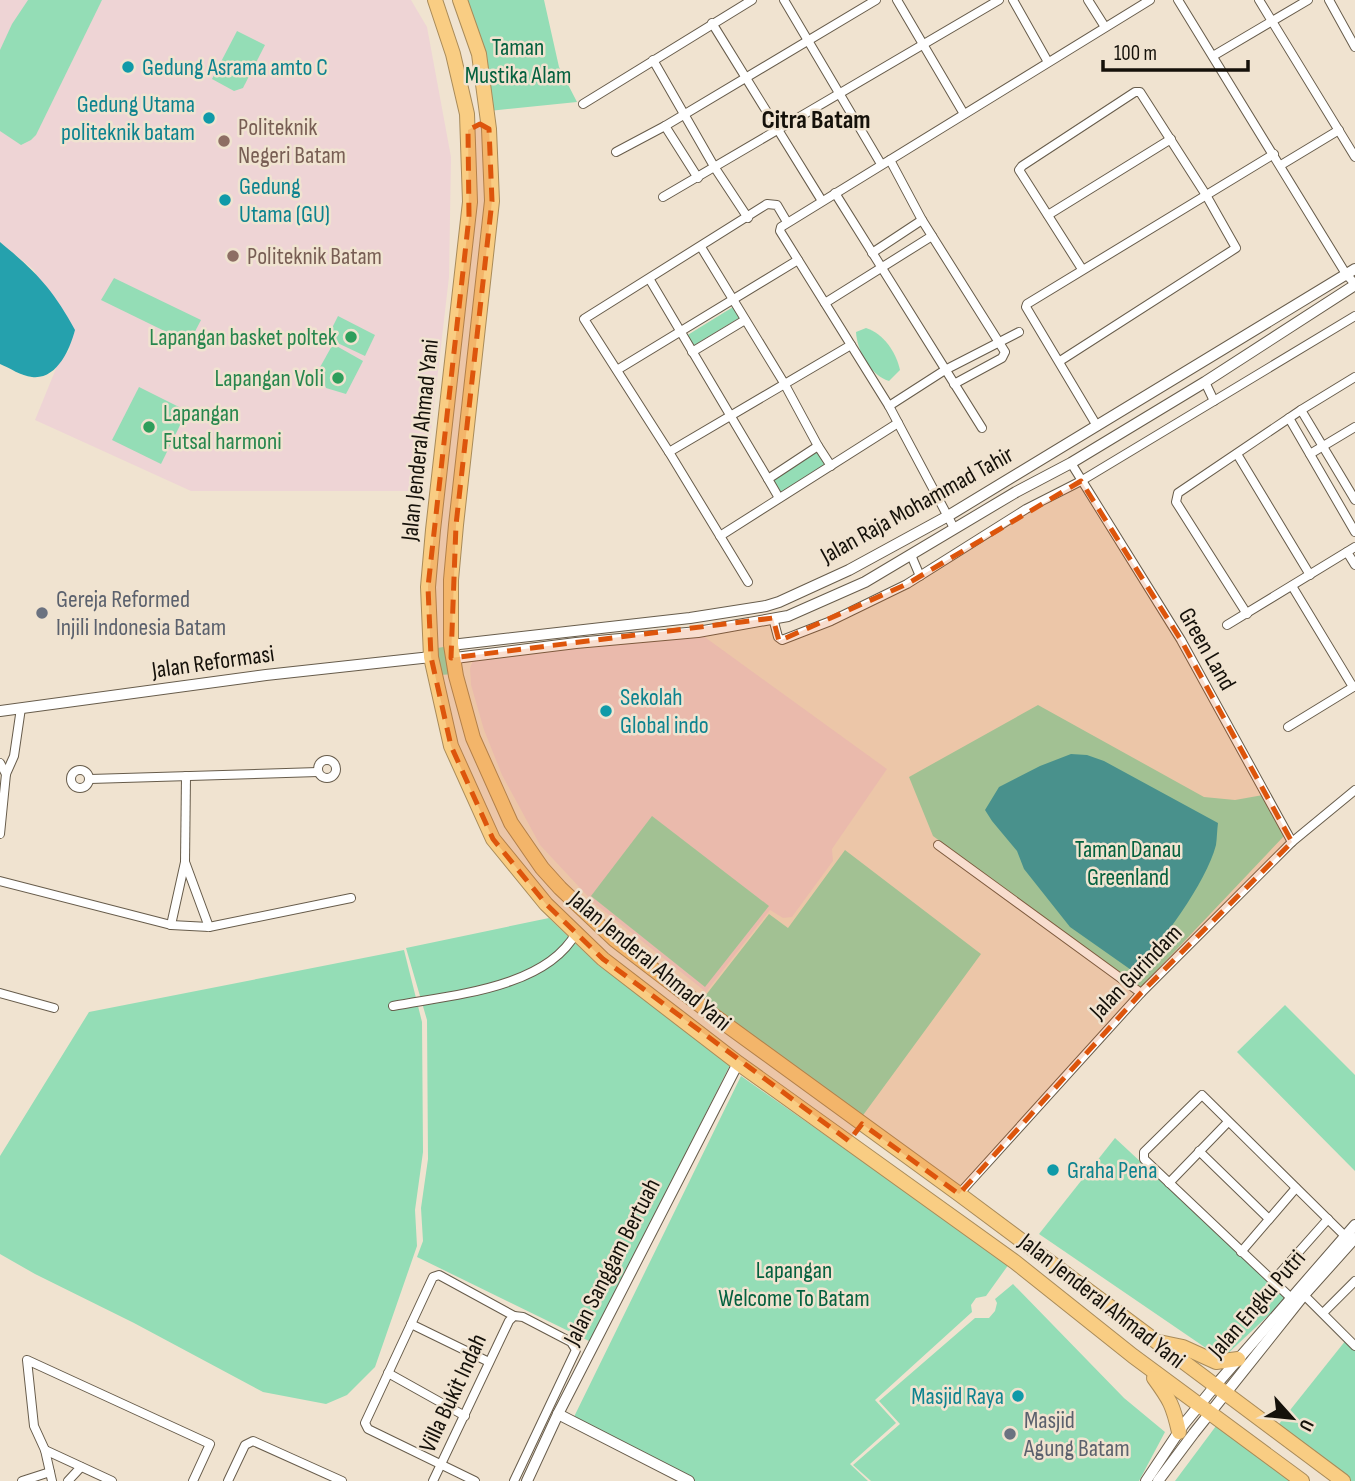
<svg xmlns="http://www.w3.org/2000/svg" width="1355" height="1481" font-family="'Sofia Sans Condensed',sans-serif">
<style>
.education{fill:#eed4d5}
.green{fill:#94ddb6}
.water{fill:#25a1ad}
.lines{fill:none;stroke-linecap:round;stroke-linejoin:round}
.street-casing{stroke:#675c4b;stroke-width:10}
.secondary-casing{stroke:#675c4b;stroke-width:12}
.highway-casing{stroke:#a98b59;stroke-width:16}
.street{stroke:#fff;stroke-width:8}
.secondary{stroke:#fff;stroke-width:10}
.highway{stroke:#f9cd83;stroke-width:14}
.marked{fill:#dd550c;fill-opacity:0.2;stroke:#dd550c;stroke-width:5;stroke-dasharray:14 9;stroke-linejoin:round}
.culture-dot{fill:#0f9aa8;stroke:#f0e3d0;stroke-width:2.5}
.education-dot{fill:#8d6e63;stroke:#f0e3d0;stroke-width:2.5}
.leisure-dot{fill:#2e9e5b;stroke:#f0e3d0;stroke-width:2.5}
.worship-dot{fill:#6b7280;stroke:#f0e3d0;stroke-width:2.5}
.labels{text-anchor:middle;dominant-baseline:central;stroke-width:5;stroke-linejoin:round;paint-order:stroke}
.park-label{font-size:24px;fill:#03603e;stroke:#f0e3d0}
.culture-label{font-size:24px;fill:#0d838f;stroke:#f0e3d0;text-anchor:start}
.education-label{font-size:24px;fill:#785e54;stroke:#f0e3d0;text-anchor:start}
.leisure-label{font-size:24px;fill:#27864d;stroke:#f0e3d0;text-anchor:end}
.street-label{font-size:24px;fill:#15110a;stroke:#f0e3d0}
.worship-label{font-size:24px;fill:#5b616d;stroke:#f0e3d0;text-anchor:start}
.neighbourhood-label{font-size:26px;font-weight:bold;fill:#15110a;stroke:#f0e3d0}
</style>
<rect width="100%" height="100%" fill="#f0e3d0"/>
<!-- education -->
<g class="education">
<path d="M0,0H411L427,27L451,157L449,277L424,491H191L35,420L57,366L70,349L34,270L0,242Z"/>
<path d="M702,635L887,769L832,849L833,861L792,917L783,918L770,910L706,992L594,903L540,845L502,775L484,730L471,685L470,668L473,660L479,657Z"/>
</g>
<!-- green -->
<g class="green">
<path d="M28,0H102L36,135L31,140L21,145L0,131V50L12,24Z"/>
<path d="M460,0H544L559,67L577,102L489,111Z"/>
<path d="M237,31L265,45L243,88L234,91L212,79Z"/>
<path d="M114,278L201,320L189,343L101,300Z"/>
<path d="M733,307L739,318L693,346L686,336Z"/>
<path d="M338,316L375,335L365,356L327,338Z"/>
<path d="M866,328C884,334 896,352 900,370L889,381C870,375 857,351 856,332Z"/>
<path d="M333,344L363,361L346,394L326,388L319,369Z"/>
<path d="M139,387L187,411L161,464L112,440Z"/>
<path d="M816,449L827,466L781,495L770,479Z"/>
<path d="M450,646L454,674L440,675L437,648Z"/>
<path d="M1038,705L1204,797L1235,800L1263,795L1285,835L1140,988L933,836L909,777Z"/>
<path d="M652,816L769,906L705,987L591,896Z"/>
<path d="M845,850L981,954L861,1118L702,1000L769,914L788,928Z"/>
<path d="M549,918L598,965L731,1063L591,1342L417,1257L423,1241L421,1208L428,1159L427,1020L406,948Z"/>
<path d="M404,950L422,1022L423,1152L415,1210L417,1246L375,1367L347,1395L326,1404L263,1392L134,1323L35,1274L0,1254V1156L89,1012Z"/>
<path d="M1285,1005L1355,1075V1171L1237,1052Z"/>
<path d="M741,1076L1009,1264L986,1296L976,1298L971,1305L972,1312L875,1400L896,1423L850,1464L868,1481H679L570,1425Z"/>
<path d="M1115,1138L1287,1298L1222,1359L1039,1234Z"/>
<path d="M1013,1284L1124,1398L1165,1432L1139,1481H871L853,1465L900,1424L879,1401L975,1318H989L995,1311L997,1303L995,1299Z"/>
<path d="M1346,1340L1355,1347V1481H1347L1275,1429Z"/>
<path d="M1216,1426L1293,1481H1175Z"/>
</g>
<!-- water -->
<g class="water">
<path d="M0,242C35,271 53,289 75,330C70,349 57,380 32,377C21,376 10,368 0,364Z"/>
<path d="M1071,754L1087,755L1104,761L1218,823C1217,830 1217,838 1216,845C1206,883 1161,944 1134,972L1070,927L1024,869L1017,851L992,821L985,810L999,787L1040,766Z"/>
</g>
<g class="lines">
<defs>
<g id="street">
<path d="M784,0L881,164"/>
<path d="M897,0L964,114"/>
<path d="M1013,0L1048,62"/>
<path d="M1088,0L1105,27"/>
<path d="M1178,0L1346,274L1355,284"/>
<path d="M1259,0L1355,157"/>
<path d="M1329,0L1355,47"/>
<path d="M712,23L822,201"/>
<path d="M1213,56L1308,0"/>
<path d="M653,60L715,168L748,218"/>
<path d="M583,104L752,0"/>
<path d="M665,126L698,178"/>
<path d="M616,152L665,126L876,0"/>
<path d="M890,160L922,220L1005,352L1002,358L954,384"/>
<path d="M1281,165L1339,130"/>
<path d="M835,193L982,428"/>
<path d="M663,197L999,0"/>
<path d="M1048,215L1171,139"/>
<path d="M701,247L784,383L818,446"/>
<path d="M872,253L922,220"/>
<path d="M650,280L768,479"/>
<path d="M825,303L932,236"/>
<path d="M692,352L745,320"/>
<path d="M1060,361L1236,248L1206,195L1140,92H1135L1022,166L1019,170L1082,269"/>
<path d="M617,370L798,260"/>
<path d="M1205,382L1214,401"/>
<path d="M889,406L945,370L1019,332"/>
<path d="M1301,410L1355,500"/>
<path d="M1289,418L1355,532"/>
<path d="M1097,426L1026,307L1027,304L1274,154"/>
<path d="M669,452L851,345"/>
<path d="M1237,454L1310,575"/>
<path d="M1310,454L1355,427"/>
<path d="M1071,463L1181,640L1292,842"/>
<path d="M779,498L768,479L818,446L831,466"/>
<path d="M954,528L889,406L780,231L781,227L1150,0"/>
<path d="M720,536L898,423"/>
<path d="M1347,552L1355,565"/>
<path d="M911,555L920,576"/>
<path d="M748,582L669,452L584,319L767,204L777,205L787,222"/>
<path d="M1292,586L1353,687"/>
<path d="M1247,614L1176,502L1178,493L1301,410L1355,377"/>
<path d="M773,618L778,637L782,640L831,621L907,584L1026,509L1081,481L1355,316"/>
<path d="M1227,625L1355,547"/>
<path d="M1288,727L1355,686"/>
<circle cx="327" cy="769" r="9"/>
<path d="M0,763L6,774"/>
<circle cx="80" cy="779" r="9"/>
<path d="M90,779L318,772"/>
<path d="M0,834L6,774L14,756L21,708"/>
<path d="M938,845L1141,993"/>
<path d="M185,862L186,776"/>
<path d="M0,881L171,925L209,927L351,898"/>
<path d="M171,925L185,862L209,927"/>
<path d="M0,993L54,1008"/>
<path d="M393,1006C450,995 545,989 576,933"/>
<path d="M1199,1151L1269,1219"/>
<path d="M1169,1183L1228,1122"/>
<path d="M959,1194L1141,993L1292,842L1355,790"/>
<path d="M1241,1252L1296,1188"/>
<path d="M1273,1281L1328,1219"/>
<path d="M1304,1295L1355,1346"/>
<path d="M1290,1297L1144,1159V1152L1202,1095L1345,1236"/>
<path d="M1323,1313L1355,1281"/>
<path d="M411,1324L489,1362"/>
<path d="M388,1373L465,1416"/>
<path d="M45,1450L112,1481"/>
<path d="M22,1481L50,1472"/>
<path d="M52,1481L45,1450L34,1426L27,1360L210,1444L193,1481"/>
<path d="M68,1481L81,1467"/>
<path d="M228,1481L245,1445L253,1441L342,1481"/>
<path d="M433,1481L509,1321L514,1316L523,1317L571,1342L576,1350L514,1481"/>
<path d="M475,1481L368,1429L365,1423L433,1277L439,1275L514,1316"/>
</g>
<g id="secondary">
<path d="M451,645L690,618L766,606L779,602L849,570L948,516L1355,269"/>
<path d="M455,658L576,643L698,632L788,616L865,582L1016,492L1071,463L1205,382L1355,285"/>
<path d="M0,711L266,675L431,657"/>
<path d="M558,1414L689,1481"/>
<path d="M527,1481L558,1414L738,1063"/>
<path d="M1146,1481L1184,1424L1215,1386L1355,1225"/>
<path d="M1158,1481L1194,1433L1304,1295L1355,1238"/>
</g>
<g id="highway">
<path d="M435,0L453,54L467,114L470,202L433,530L428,587L431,657L451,746L493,839L546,904L603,959L738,1063L1015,1262L1133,1356L1302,1481"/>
<path d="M460,0L479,54L489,129L492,201L456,525L451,580V645L456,676L473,738L511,823L542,868L560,888L615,940L713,1015L959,1194L1343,1481"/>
<path d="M1159,1342L1183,1347L1216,1362L1238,1359"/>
<path d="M1154,1378C1170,1400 1173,1405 1179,1432"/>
</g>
</defs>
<!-- street casing -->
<use href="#street" class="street-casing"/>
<!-- secondary casing -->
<use href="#secondary" class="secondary-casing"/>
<!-- highway casing -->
<use href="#highway" class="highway-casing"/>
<!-- street -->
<use href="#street" class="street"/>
<!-- secondary -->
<use href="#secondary" class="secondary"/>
<!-- highway -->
<use href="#highway" class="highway"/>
</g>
<!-- marked area -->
<path class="marked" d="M480,124L489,129L492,201L456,525L451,658L773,618L779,641L907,584L1081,481L1181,640L1292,842L1141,993L959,1194L862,1124L849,1141L603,959L546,904L493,839L451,746L431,657L428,587L469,217L468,130Z"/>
<!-- markers -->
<g class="culture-dot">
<circle cx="128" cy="67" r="7"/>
<circle cx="209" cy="118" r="7"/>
<circle cx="225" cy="200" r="7"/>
<circle cx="606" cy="711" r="7"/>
<circle cx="1053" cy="1170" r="7"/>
<circle cx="1018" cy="1396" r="7"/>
</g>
<g class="education-dot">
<circle cx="224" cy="141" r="7"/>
<circle cx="233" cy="256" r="7"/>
</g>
<g class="leisure-dot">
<circle cx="351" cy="337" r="7"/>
<circle cx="338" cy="378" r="7"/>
<circle cx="149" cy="427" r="7"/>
</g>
<g class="worship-dot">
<circle cx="42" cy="613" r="7"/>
<circle cx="1010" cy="1434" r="7"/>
</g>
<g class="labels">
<!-- park labels -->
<g class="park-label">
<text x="518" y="47">Taman<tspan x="518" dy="28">Mustika Alam</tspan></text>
<text x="1128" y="849">Taman Danau<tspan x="1128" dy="28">Greenland</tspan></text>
<text x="794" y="1270">Lapangan<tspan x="794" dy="28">Welcome To Batam</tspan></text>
</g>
<!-- culture labels -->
<g class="culture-label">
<text x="142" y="67">Gedung Asrama amto C</text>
<text x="195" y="104" text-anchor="end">Gedung Utama<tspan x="195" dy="28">politeknik batam</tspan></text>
<text x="239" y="186">Gedung<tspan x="239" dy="28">Utama (GU)</tspan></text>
<text x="620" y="697">Sekolah<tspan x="620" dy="28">Global indo</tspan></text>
<text x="1067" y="1170">Graha Pena</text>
<text x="1004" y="1396" text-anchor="end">Masjid Raya</text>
</g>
<!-- education labels -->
<g class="education-label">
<text x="238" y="127">Politeknik<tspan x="238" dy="28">Negeri Batam</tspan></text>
<text x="247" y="256">Politeknik Batam</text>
</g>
<!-- leisure labels -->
<g class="leisure-label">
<text x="337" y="337">Lapangan basket poltek</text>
<text x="324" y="378">Lapangan Voli</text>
<text x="163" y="413" text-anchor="start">Lapangan<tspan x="163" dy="28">Futsal harmoni</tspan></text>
</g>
<!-- street labels -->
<g class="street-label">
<text transform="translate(420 440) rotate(-84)">Jalan Jenderal Ahmad Yani</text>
<text transform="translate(917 505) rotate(-29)">Jalan Raja Mohammad Tahir</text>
<text transform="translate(1207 649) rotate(60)">Green Land</text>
<text transform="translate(213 662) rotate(-8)">Jalan Reformasi</text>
<text transform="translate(650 961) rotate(40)">Jalan Jenderal Ahmad Yani</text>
<text transform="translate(1136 972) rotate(-46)">Jalan Gurindam</text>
<text transform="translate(612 1262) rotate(-63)">Jalan Sanggam Bertuah</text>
<text transform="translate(1102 1301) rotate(38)">Jalan Jenderal Ahmad Yani</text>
<text transform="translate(1257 1304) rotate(-49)">Jalan Engku Putri</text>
<text transform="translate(453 1393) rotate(-65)">Villa Bukit Indah</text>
</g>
<!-- worship labels -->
<g class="worship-label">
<text x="56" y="599">Gereja Reformed<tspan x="56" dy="28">Injili Indonesia Batam</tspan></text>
<text x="1024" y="1420">Masjid<tspan x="1024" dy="28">Agung Batam</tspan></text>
</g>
<!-- neighbourhood labels -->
<g class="neighbourhood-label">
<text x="816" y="120">Citra Batam</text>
</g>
</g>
<!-- north arrow -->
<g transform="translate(1292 1418) rotate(117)" stroke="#f0e3d0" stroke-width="5" paint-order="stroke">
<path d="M0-5L12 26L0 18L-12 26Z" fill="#15110a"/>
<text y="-10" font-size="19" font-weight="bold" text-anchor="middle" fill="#15110a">U</text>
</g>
<!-- scale -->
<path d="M1103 60v10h145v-10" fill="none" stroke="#15110a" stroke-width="3.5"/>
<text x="1114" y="60" font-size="21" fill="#15110a" stroke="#f0e3d0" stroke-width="5" paint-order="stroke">100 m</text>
</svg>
